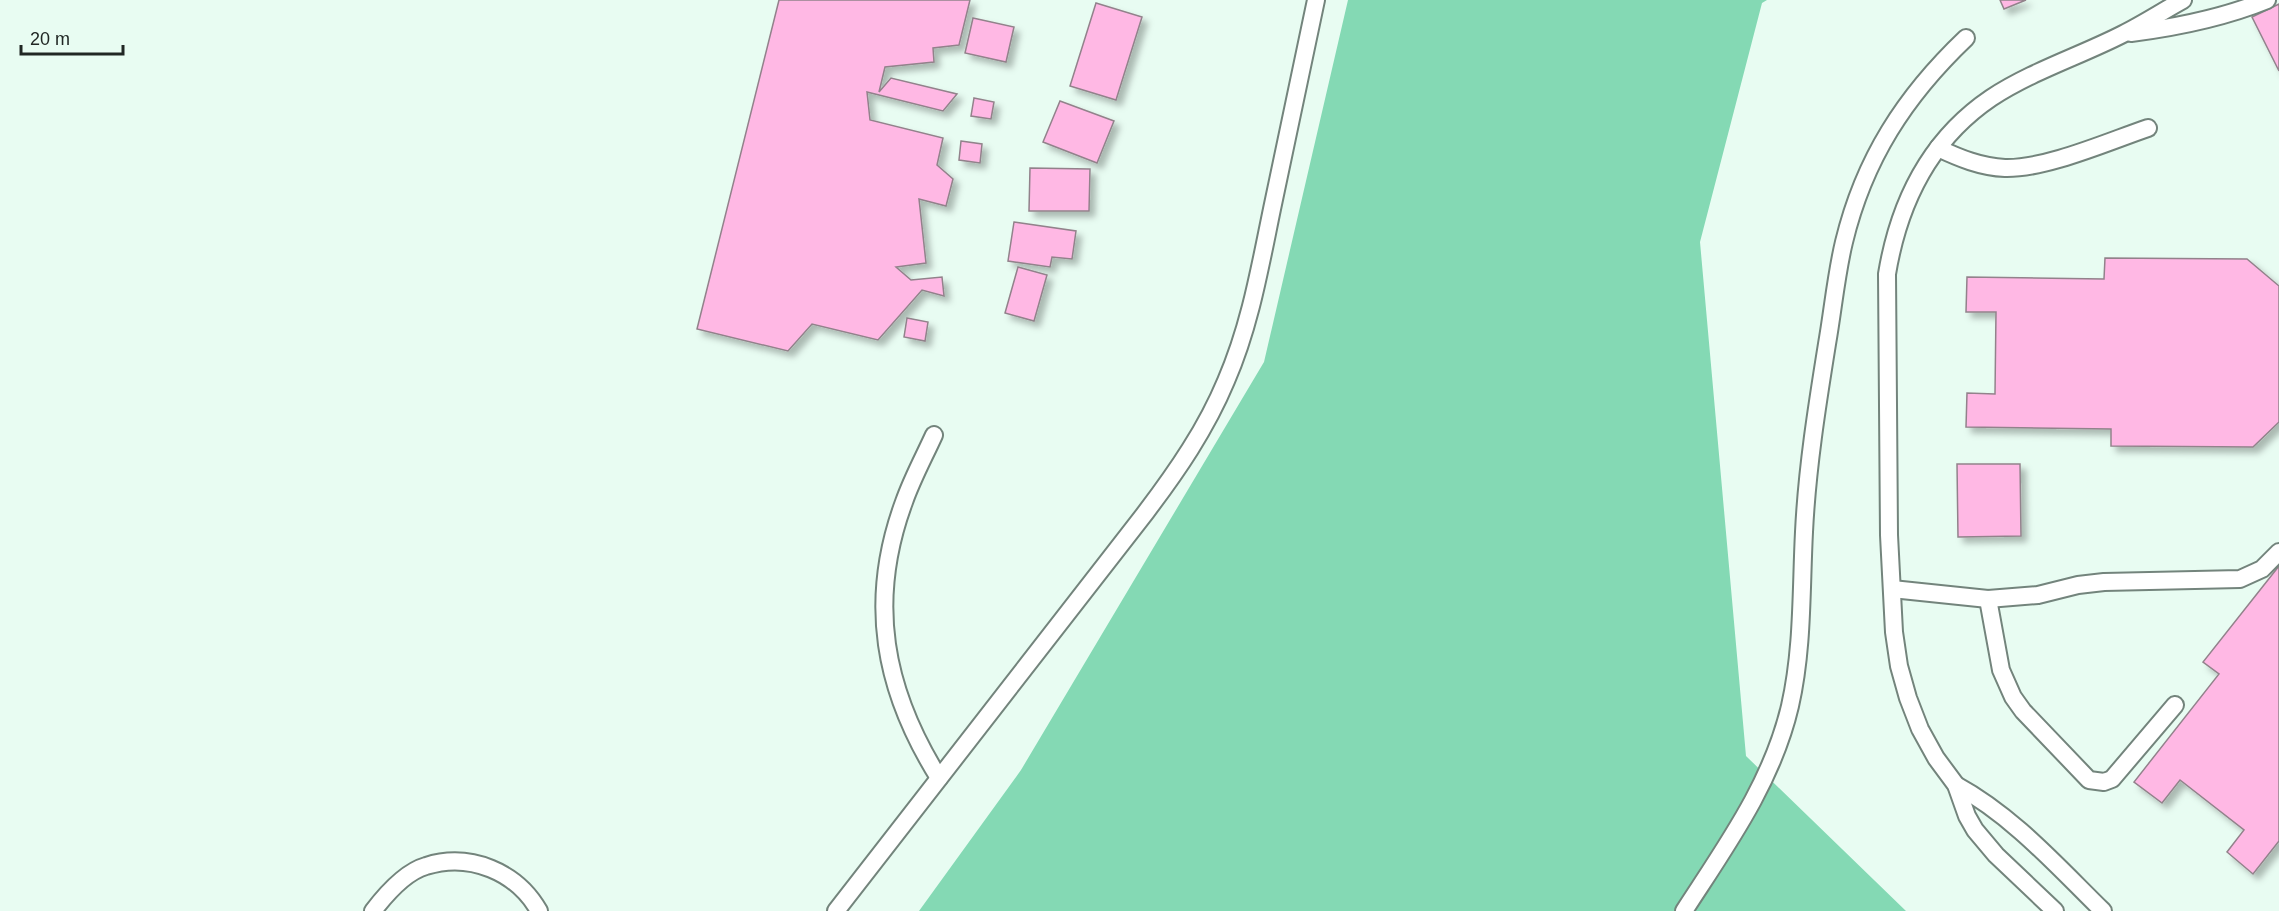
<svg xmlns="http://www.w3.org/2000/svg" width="2279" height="911" font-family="Arial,sans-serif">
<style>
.forest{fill:#84d9b4}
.building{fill:#ffb8e4;stroke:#92828b;stroke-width:1.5;filter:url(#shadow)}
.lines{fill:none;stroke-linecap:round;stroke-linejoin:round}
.service-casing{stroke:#73847c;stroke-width:20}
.service{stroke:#fff;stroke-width:16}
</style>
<defs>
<filter id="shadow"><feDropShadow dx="5.5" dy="5.5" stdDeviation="3" flood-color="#0004"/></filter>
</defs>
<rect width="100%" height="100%" fill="#e8fcf2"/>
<!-- forest -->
<path class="forest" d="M1348,0H1767L1762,3L1700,242L1746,756L1906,911H919L1021,770L1264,362Z"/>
<!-- building -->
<g class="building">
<path d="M779,0H970L959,45L933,48L934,62L885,67L879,92L891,78L957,94L943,111L867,92L870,120L943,138L937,165L953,179L946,206L919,199L926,263L896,267L911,280L942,277L944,296L922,290L878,340L812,324L788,351L697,329Z"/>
<path d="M2000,0H2026L2004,9Z"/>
<path d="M1096,3L1142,17L1116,100L1070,86Z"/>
<path d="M2279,4V71L2252,17Z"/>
<path d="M973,18L1014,27L1006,62L965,53Z"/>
<path d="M974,98L994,102L991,119L971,116Z"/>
<path d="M1060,101L1114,121L1097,163L1043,142Z"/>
<path d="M961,141L982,144L980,163L959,160Z"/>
<path d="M1030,168L1090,169L1089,211H1029Z"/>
<path d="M1014,222L1076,231L1072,259L1052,257L1050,267L1008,261Z"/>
<path d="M2105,258L2247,259L2279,286V422L2253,447L2111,446V429L1966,427L1967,393L1995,394L1996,312H1966L1967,277L2104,279Z"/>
<path d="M1018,267L1047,275L1034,321L1005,313Z"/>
<path d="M907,318L928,322L925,341L904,337Z"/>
<path d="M1957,464H2020L2021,536L1958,537Z"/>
<path d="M2279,566V841L2253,874L2227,852L2244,830L2180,780L2162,803L2134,782L2219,674L2203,662Z"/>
</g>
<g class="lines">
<defs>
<g id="service">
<path d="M2131,33C2178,27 2223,18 2267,0"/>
<path d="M1938,148C1959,158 1981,167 2005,168C2046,169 2107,142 2148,128"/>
<path d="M934,435C924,457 912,479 904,502C867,602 884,690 939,778"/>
<path d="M1892,589L1988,599L2038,595L2078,585L2104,582L2240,579L2262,569L2279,552"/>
<path d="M1988,599L2001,670L2013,697L2023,711L2089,780L2104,782L2112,779L2175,705"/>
<path d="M1956,785C2013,816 2057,866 2103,911"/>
<path d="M373,911C386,894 405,872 426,866C470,852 517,872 539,911"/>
<path d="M836,911L1146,512C1177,471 1206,429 1226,381C1250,326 1260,267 1272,209C1287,140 1301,70 1316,0"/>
<path d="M1684,911C1726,846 1772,783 1790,706C1803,649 1801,590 1804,532C1807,469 1817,406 1827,344C1833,310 1836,275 1844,242C1864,159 1905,96 1966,38"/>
<path d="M2055,911L1996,855L1975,830L1967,816L1956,785L1936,758L1920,729L1908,698L1899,666L1894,632L1889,535L1887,274C1899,202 1929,140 1991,98C2032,71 2080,56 2123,34C2143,24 2163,11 2183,0"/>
</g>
</defs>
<!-- service casing -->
<use href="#service" class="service-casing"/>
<!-- service -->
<use href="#service" class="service"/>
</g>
<!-- scale -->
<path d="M21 45v9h102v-9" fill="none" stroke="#202724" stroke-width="3"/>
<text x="30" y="45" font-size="18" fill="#202724" stroke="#e8fcf2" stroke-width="4.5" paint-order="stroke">20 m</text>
</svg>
